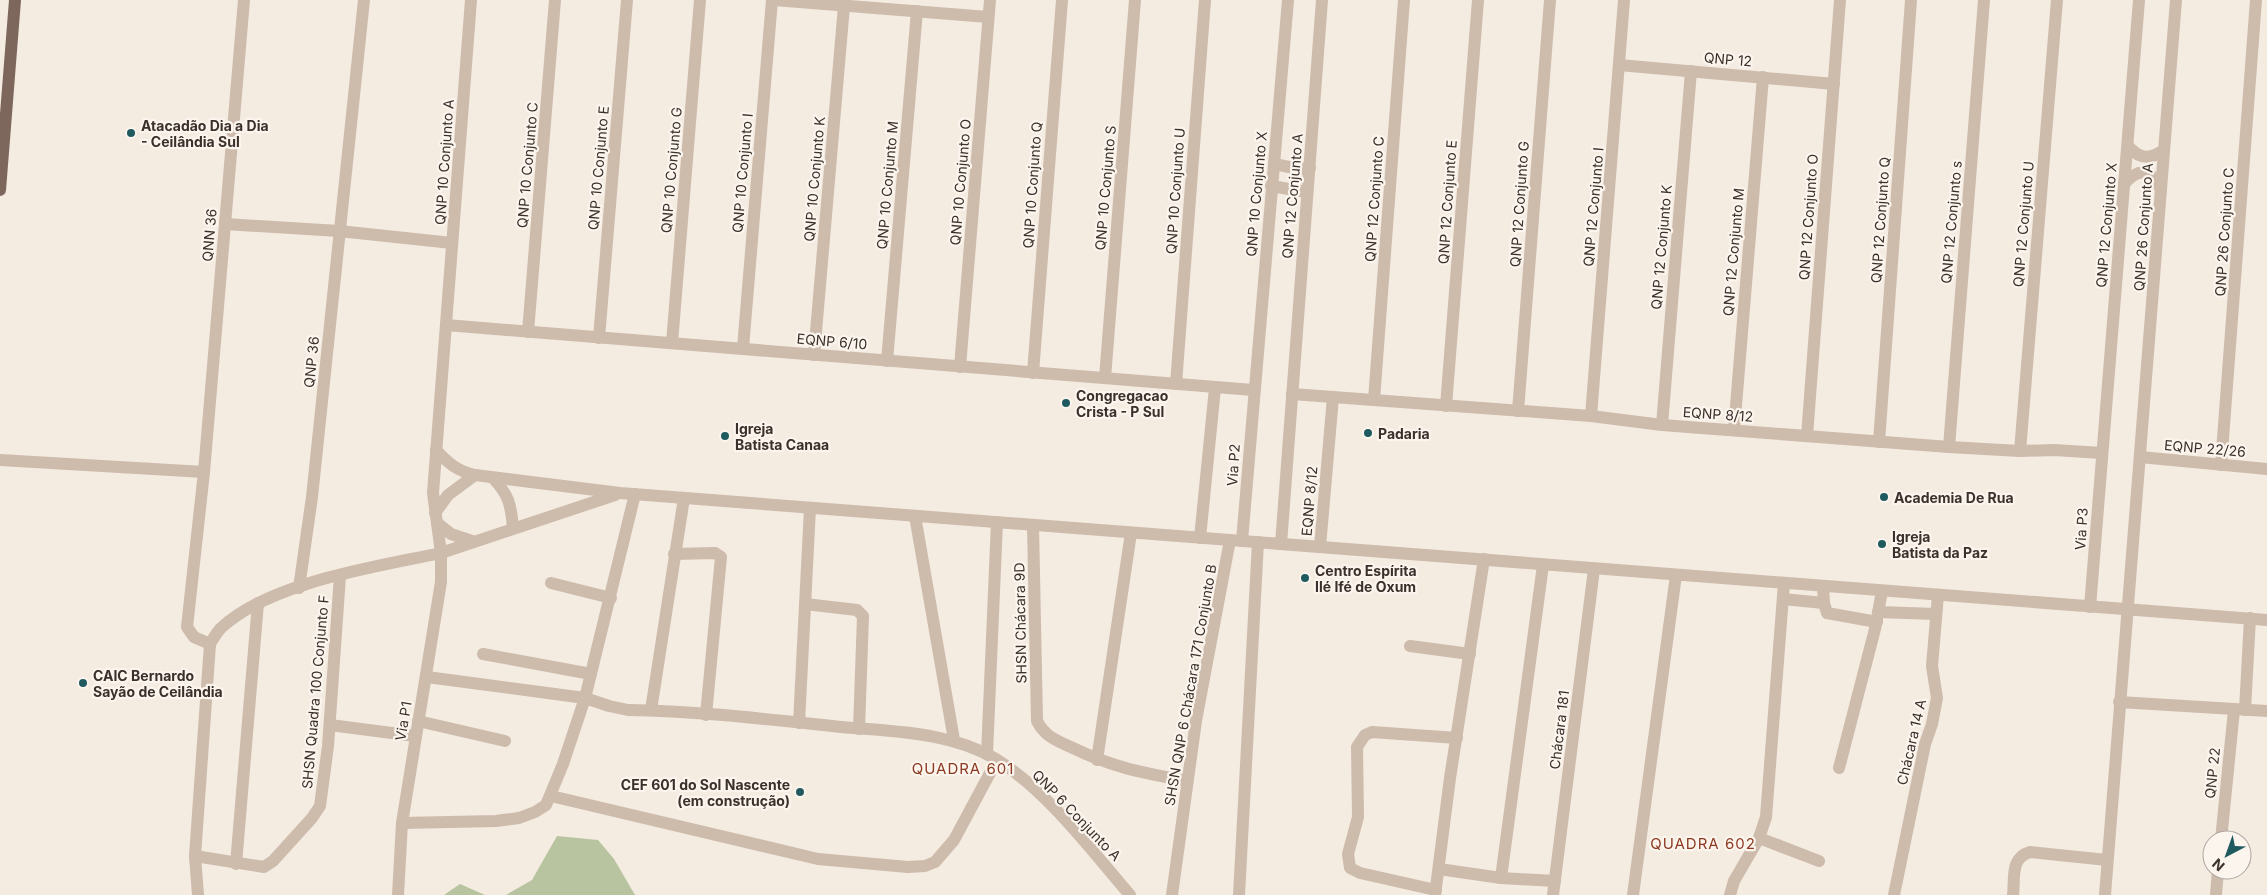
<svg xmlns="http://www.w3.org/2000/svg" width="2267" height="895" font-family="Inter,sans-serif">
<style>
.green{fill:#b8c4a0}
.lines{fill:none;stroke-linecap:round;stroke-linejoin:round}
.minor{stroke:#cdbbac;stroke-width:12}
.tertiary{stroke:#cdbbac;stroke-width:12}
.primary{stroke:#7d675c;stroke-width:12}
.poi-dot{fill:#1f5a5e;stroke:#fbf5ee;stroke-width:2}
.labels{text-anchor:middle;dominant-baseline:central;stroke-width:4.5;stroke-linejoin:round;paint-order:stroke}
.street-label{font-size:14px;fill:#3b302b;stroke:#fbf5ee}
.poi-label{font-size:14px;font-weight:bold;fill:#3b302b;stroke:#fbf5ee;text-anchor:start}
.neighbourhood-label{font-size:15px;letter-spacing:1px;fill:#8c3b22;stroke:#fbf5ee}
</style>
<rect width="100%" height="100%" fill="#f4ebe1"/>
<!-- green -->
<g class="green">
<path d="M557,836L598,840L614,859L635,895H506L532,880Z"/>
<path d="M460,884L485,895H444Z"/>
</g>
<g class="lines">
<!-- minor -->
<g class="minor">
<path d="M774,0L988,17"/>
<path d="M1619,65L1834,84"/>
<path d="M225,224L339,231L452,243"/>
<path d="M446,325L1253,390"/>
<path d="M528,332L555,0"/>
<path d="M599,338L627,0"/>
<path d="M672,343L700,0"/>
<path d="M743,348L772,0"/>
<path d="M814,355L844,6"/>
<path d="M887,361L917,11"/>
<path d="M960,367L990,0"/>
<path d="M1033,373L1062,0"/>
<path d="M1105,378L1135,0"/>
<path d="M1176,384L1205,0"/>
<path d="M1292,394L1591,416L1662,425L1949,447L2020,451L2054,450L2102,453"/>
<path d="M1374,400L1404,0"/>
<path d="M1446,406L1478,0"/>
<path d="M1518,411L1550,0"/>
<path d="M1591,416L1624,0"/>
<path d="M1662,425L1691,71"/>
<path d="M1734,430L1763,77"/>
<path d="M1807,436L1840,0"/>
<path d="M1879,442L1911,0"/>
<path d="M1949,447L1984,0"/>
<path d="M2020,451L2057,0"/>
<path d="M2140,457L2267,469"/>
<path d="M0,460L204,472"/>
<path d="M2221,465L2256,0"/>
<path d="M915,516L954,740"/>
<path d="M1033,525L1037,721C1045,737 1058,741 1073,748C1114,768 1144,773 1187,781"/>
<path d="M1200,538L1215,388"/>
<path d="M1320,547L1333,397"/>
<path d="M674,554L715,553L721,557L706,715"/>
<path d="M551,583L611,598"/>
<path d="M1823,586L1824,603L1827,613L1877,622"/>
<path d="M299,588L312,497L364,0"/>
<path d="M1783,599L1824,603"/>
<path d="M805,604L857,610L863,616L859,729"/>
<path d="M1878,612L1936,614"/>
<path d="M210,644L194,637L187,627L204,472L244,0"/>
<path d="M210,644C213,639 217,632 221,628C270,582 376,567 441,553"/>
<path d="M1410,646L1470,654"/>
<path d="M483,654L591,674"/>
<path d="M2119,702L2267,711"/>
<path d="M651,710L684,498"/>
<path d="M2245,710L2250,618"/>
<path d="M418,721L505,741"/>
<path d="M799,723L810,508"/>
<path d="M330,725L415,736"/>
<path d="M987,754L997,522"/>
<path d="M1097,760L1131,533"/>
<path d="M1839,768L1875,629L1882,591"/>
<path d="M551,796L818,859L908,867L925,866L935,862L954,840L997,760"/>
<path d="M402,823L496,821L519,818L535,812L546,805L563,764L585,698L635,494"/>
<path d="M1759,838L1819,861"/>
<path d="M2221,840L2234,710"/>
<path d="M195,856L264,867L273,861L312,818L320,806L328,746L340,576"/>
<path d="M236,864L258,603"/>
<path d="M1439,869L1501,878L1555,881"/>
<path d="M1501,878L1543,565"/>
<path d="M1436,890L1360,873L1350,868L1348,854L1358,817L1357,747L1365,735L1372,732L1457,738"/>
<path d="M198,895L195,856L210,644"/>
<path d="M1172,895L1196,721L1230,540"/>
<path d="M1239,895L1258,542"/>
<path d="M1435,895L1450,778L1484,559"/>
<path d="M1553,895L1594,569"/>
<path d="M1633,895L1676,575"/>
<path d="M1730,895L1734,881L1759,838L1766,817L1784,583"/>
<path d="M1894,895L1925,744L1932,724L1937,698L1932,666L1938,595"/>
<path d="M2013,895C2015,878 2010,858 2030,852L2107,860"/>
<path d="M2216,895L2218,870"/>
</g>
<!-- tertiary -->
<g class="tertiary">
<path d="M2128,146C2139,159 2150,160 2164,150"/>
<path d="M1274,164L1299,169L1310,168"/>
<path d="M2124,184C2139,167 2152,169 2161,190"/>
<path d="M1271,186L1307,192"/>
<path d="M436,450C448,463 457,471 475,475L620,493L2267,620"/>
<path d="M493,478C509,495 511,505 513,528"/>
<path d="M435,513L448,495L475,475"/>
<path d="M437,523L451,534L472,541"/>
<path d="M1242,541L1288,0"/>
<path d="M1281,544L1322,0"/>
<path d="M441,553L615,495"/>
<path d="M2090,607L2139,0"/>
<path d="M427,677L585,698L609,706L628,710C696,711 765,719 832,726C887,732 946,730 994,758C1046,789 1091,850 1130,895"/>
<path d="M398,895L402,823L441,582V553L433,493L471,0"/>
<path d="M2105,895L2176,0"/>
</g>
<!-- primary -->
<path class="primary" d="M0,190L15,0"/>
</g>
<!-- markers -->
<g class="poi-dot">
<circle cx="131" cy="133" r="5"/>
<circle cx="1066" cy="403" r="5"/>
<circle cx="1368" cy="433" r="5"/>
<circle cx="725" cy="436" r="5"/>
<circle cx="1884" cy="497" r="5"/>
<circle cx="1882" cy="544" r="5"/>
<circle cx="1305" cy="578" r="5"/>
<circle cx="83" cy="683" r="5"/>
<circle cx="800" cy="792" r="5"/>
</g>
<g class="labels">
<!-- street labels -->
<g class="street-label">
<text transform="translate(1728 59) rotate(5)">QNP 12</text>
<text transform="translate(444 162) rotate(-86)">QNP 10 Conjunto A</text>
<text transform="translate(527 165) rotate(-85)">QNP 10 Conjunto C</text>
<text transform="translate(598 168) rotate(-85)">QNP 10 Conjunto E</text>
<text transform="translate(671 170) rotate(-85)">QNP 10 Conjunto G</text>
<text transform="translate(742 173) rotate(-85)">QNP 10 Conjunto I</text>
<text transform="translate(814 179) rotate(-85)">QNP 10 Conjunto K</text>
<text transform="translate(960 182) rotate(-85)">QNP 10 Conjunto O</text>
<text transform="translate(887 185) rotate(-85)">QNP 10 Conjunto M</text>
<text transform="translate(1032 185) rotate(-86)">QNP 10 Conjunto Q</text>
<text transform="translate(1105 188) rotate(-85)">QNP 10 Conjunto S</text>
<text transform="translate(1175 191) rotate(-86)">QNP 10 Conjunto U</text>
<text transform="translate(1256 194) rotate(-85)">QNP 10 Conjunto X</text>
<text transform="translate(1292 196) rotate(-85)">QNP 12 Conjunto A</text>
<text transform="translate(1374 199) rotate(-86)">QNP 12 Conjunto C</text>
<text transform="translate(1447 202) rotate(-86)">QNP 12 Conjunto E</text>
<text transform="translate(1519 204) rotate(-86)">QNP 12 Conjunto G</text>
<text transform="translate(1593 207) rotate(-85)">QNP 12 Conjunto I</text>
<text transform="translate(1808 217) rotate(-86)">QNP 12 Conjunto O</text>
<text transform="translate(1880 220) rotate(-86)">QNP 12 Conjunto Q</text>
<text transform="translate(1951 222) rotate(-85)">QNP 12 Conjunto s</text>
<text transform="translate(2023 224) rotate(-85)">QNP 12 Conjunto U</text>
<text transform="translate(2106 225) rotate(-85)">QNP 12 Conjunto X</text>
<text transform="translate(2143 227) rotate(-86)">QNP 26 Conjunto A</text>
<text transform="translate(2224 232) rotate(-86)">QNP 26 Conjunto C</text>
<text transform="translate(209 235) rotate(-85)">QNN 36</text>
<text transform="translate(1661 247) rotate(-85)">QNP 12 Conjunto K</text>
<text transform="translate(1733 252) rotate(-85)">QNP 12 Conjunto M</text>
<text transform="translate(832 341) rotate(5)">EQNP 6/10</text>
<text transform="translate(311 362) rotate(-84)">QNP 36</text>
<text transform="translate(1718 414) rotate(4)">EQNP 8/12</text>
<text transform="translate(2205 448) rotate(5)">EQNP 22/26</text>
<text transform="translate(1233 465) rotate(-86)">Via P2</text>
<text transform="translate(1309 501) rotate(-85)">EQNP 8/12</text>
<text transform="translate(2081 529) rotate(-86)">Via P3</text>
<text transform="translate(1020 623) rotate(-91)">SHSN Chácara 9D</text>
<text transform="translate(1190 685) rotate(-80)">SHSN QNP 6 Chácara 171 Conjunto B</text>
<text transform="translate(315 692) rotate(-85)">SHSN Quadra 100 Conjunto F</text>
<text transform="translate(403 721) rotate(-80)">Via P1</text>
<text transform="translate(1559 730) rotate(-83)">Chácara 181</text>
<text transform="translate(1911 742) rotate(-77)">Chácara 14 A</text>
<text transform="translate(2212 773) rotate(-84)">QNP 22</text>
<text transform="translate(1077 815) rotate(46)">QNP 6 Conjunto A</text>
</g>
<!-- poi labels -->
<g class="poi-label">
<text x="141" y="125">Atacadão Dia a Dia<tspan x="141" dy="16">- Ceilândia Sul</tspan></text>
<text x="1076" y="395">Congregacao<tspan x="1076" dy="16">Crista - P Sul</tspan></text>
<text x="735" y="428">Igreja<tspan x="735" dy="16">Batista Canaa</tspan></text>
<text x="1378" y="433">Padaria</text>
<text x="1894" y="497">Academia De Rua</text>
<text x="1892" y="536">Igreja<tspan x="1892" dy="16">Batista da Paz</tspan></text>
<text x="1315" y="570">Centro Espírita<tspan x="1315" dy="16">Ilé Ifé de Oxum</tspan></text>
<text x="93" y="675">CAIC Bernardo<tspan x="93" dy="16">Sayão de Ceilândia</tspan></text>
<text x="790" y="784" text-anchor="end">CEF 601 do Sol Nascente<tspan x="790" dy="16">(em construção)</tspan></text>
</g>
<!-- neighbourhood labels -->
<g class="neighbourhood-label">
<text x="963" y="768">QUADRA 601</text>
<text x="1703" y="843">QUADRA 602</text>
</g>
</g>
<!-- north arrow -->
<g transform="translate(2227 855) rotate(221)"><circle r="24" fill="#fbf5ee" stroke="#aea6a0"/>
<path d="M0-4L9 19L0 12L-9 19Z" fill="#1f5a5e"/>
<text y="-8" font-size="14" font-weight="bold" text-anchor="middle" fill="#3b302b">N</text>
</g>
</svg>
